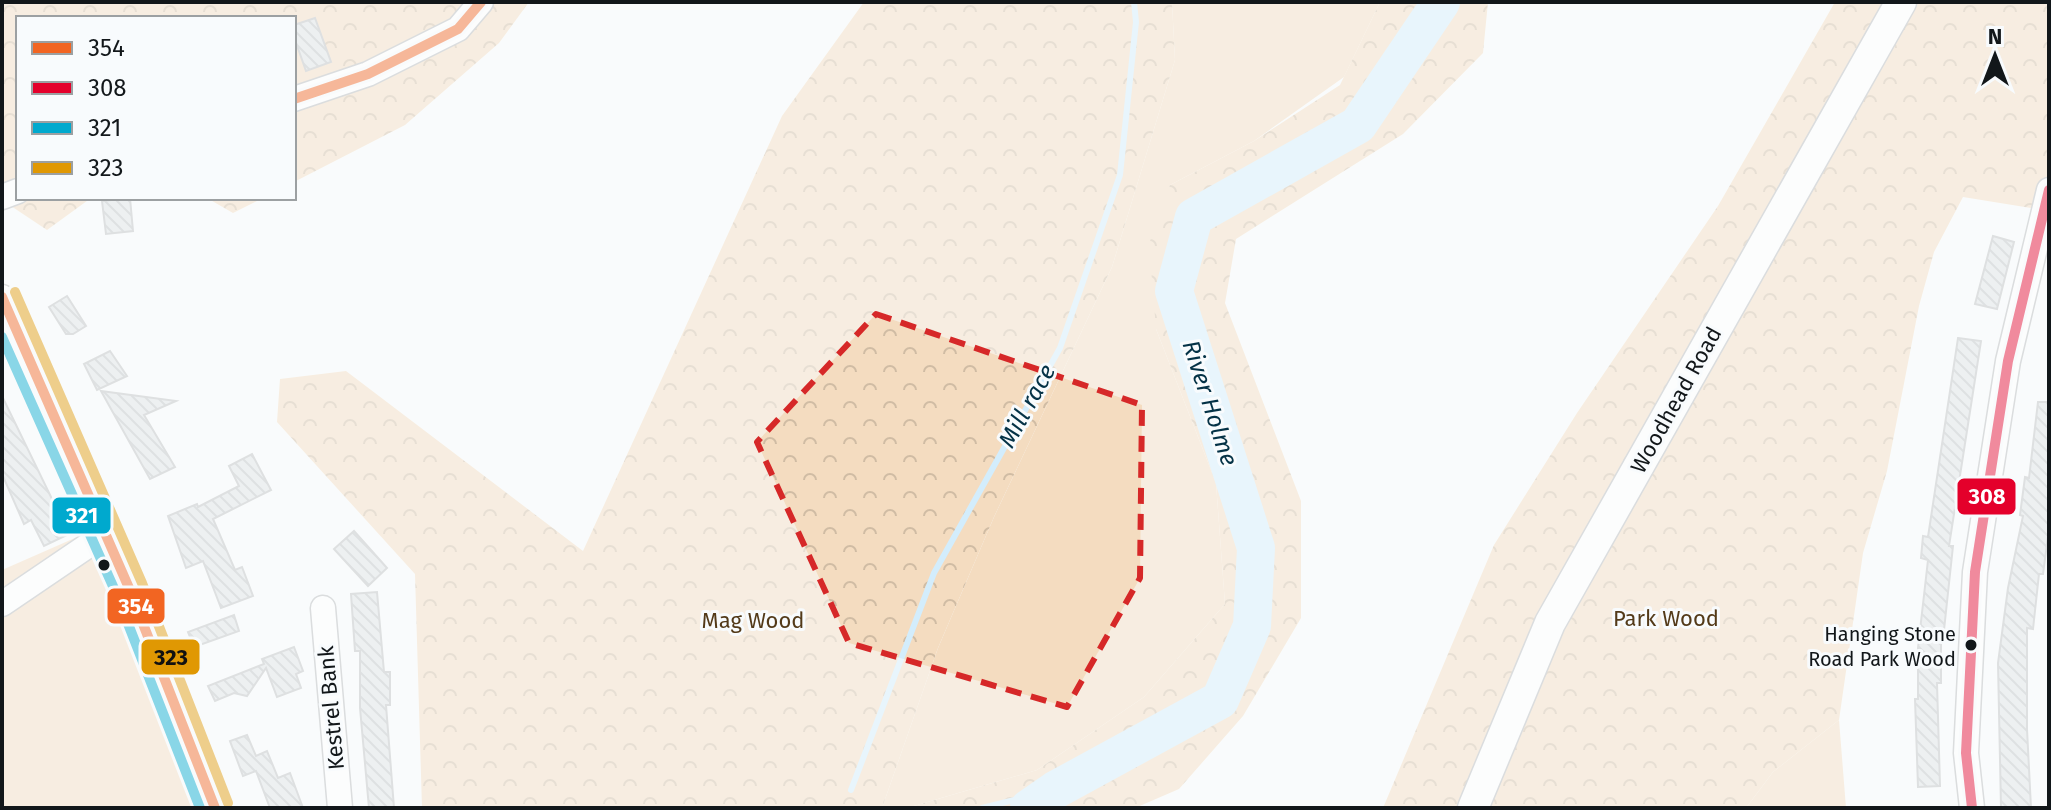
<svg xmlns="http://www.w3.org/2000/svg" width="2051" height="810" font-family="'Fira Sans',sans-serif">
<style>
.green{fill:#f4dcc0}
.forest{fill:url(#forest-crowns)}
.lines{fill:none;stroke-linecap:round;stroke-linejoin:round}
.stream{stroke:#d3edfc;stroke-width:6}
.river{stroke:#d3edfc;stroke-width:38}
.building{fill:url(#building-back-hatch);stroke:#bcbfc1;stroke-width:2}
.minor-casing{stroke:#b5b8bb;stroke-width:27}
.major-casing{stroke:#b5b8bb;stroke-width:33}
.minor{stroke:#fefeff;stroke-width:24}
.major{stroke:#fefeff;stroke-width:30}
.bus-1-casing{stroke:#f8fbfd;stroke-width:16}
.bus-2-casing{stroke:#f8fbfd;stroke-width:16}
.bus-3-casing{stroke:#f8fbfd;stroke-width:16}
.bus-4-casing{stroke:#f8fbfd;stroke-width:16}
.bus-1{stroke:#f26522;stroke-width:10}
.bus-2{stroke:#e4002b;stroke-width:10}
.bus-3{stroke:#00a9ce;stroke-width:10}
.bus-4{stroke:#e09803;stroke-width:10}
.marked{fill:none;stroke:#d62828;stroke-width:6;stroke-dasharray:16 10;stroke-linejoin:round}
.bus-dot{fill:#12171a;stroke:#f8fbfd;stroke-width:3}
.labels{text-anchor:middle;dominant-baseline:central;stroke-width:6;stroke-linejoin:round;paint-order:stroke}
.bus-label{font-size:20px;fill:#12171a;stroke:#f8fbfd;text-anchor:end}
.street-label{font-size:22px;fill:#12171a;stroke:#f8fbfd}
.park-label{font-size:22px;fill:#533a19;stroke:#f8fbfd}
.water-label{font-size:24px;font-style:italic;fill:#043246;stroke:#f8fbfd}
.line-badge{stroke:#f8fbfd;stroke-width:3}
.badge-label{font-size:22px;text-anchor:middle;font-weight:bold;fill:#fff}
.pale-badge-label{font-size:22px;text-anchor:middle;font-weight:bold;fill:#111}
</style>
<defs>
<pattern id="forest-crowns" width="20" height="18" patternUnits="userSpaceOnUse" patternTransform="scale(2)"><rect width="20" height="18" fill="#f4dcc0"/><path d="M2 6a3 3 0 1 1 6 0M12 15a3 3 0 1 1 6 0" fill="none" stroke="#d0bca4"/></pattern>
<pattern id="building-back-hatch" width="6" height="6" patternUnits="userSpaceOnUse" patternTransform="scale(2)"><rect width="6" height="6" fill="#dee2e5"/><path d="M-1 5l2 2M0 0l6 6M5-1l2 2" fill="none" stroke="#bdc1c4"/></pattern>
</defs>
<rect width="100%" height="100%" fill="#f9fbfc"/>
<!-- green -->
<g class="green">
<path d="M1172,2H1380L1344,77L1254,141L1170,185L1156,329L1216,483L1225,604L1144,697L1037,770L907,808H882L938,648L994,517L1112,267L1175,60Z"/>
<path d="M84,534L194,808H2V570Z"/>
<path d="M1839,720L1846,808H1746L1773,772Z"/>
</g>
<!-- forest -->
<g class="forest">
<path d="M2,2H529L499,43L405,125L294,182V18H18V198H91L47,230L2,200Z"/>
<path d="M864,2H1172L1175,60L1112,267L994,517L938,648L882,808H422L415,574L277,422L280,379L346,371L583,551L782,116Z"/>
<path d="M1380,2H1488L1483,53L1403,134L1236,239L1225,303L1301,501V618L1243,716L1179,789L1135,808H907L1037,770L1144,697L1225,604L1216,483L1156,329L1149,244L1170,185L1254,141L1340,85Z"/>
<path d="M1835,2H2049V211L1963,197L1934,252L1919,306L1887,471L1863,553L1839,720L1773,772L1746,808H1383L1494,545L1577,413L1718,206Z"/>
<path d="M207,198H263L233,213Z"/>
</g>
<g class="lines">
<!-- stream -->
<g class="stream">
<path d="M851,790L934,573L1060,348L1120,175L1136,22L1134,2"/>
<path d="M982,808L1055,790"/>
</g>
<!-- river -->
<path class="river" d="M1029,808L1055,790L1220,700L1252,626L1256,548L1174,291L1194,217L1358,125L1441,2"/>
</g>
<!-- building -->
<g class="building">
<path d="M315,18L331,62L306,71L294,37V25Z"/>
<path d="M130,198L133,231L106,234L102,201Z"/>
<path d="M1993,236L2014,242L1997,309L1975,304Z"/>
<path d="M67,296L86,326L73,334H66L49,307Z"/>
<path d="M1958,338L1981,341L1949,546H1953L1944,630H1941V683H1937L1940,786L1918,787L1915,699H1918V648L1928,560L1921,558L1923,536L1928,537Z"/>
<path d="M110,351L127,376L97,390L84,364Z"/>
<path d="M101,391L176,401L144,415L175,467L150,479Z"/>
<path d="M2,396L69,534L44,546L31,520L24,524L2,474Z"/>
<path d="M2038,402H2049V529L2043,574H2039L2033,629L2027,628V729L2031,808H2001L1998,663L2008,588L2023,516L2020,515L2025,477L2029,478Z"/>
<path d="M252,454L271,490L213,519L235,570L242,567L253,596L221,608L203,561L186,568L168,516L197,504L198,507L239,486L229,466Z"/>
<path d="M354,531L387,568L368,586L334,549Z"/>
<path d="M377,592L384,672H390V705H386L394,808H369L360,708V651H355L351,594Z"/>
<path d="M234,615L239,631L194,647L188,632Z"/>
<path d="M294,647L303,671L296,674L301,688L277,697L266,668L247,696L234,693L215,701L208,686L264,664L262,659Z"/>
<path d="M247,735L256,756L267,751L278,778L290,773L303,808H270L256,771L243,776L230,741Z"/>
</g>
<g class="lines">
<defs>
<g id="minor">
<path d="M294,99L368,74L458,29L481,2"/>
<path d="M2,197L18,191"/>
<path d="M2,297L16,334L129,588L215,808"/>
<path d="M2,604L105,534"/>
<path d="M323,608L340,808"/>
<path d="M1972,808L1966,753L1975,572L2008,361L2049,190"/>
</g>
<path id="major" d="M1473,808L1550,623L1901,2"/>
</defs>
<!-- minor casing -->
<use href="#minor" class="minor-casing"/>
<!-- major casing -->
<use href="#major" class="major-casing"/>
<!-- minor -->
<use href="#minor" class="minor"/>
<!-- major -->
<use href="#major" class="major"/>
<defs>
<g id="bus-1">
<path d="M294,99L368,74L458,29L481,2"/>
<path d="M2,297L129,588L215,808"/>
</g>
<path id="bus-2" d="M1972,808L1966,753L1975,572L2008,361L2049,190"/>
<path id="bus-3" d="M2,337L116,593L200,808"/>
<path id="bus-4" d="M15,292L142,583L228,803"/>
</defs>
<!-- bus-1 casing -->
<use href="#bus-1" class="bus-1-casing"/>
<!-- bus-2 casing -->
<use href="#bus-2" class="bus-2-casing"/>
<!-- bus-3 casing -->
<use href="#bus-3" class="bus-3-casing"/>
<!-- bus-4 casing -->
<use href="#bus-4" class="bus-4-casing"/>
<!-- bus-1 -->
<use href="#bus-1" class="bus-1"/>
<!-- bus-2 -->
<use href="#bus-2" class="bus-2"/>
<!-- bus-3 -->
<use href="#bus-3" class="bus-3"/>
<!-- bus-4 -->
<use href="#bus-4" class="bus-4"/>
</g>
<!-- marked area -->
<path d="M0 0H2051V810H0ZM876,314L1142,405L1140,578L1067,707L849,643L757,442Z" fill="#f9fbfc" fill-opacity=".55" fill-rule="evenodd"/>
<path class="marked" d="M876,314L1142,405L1140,578L1067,707L849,643L757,442Z"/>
<!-- markers -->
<g class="bus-dot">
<circle cx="104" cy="565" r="7"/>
<circle cx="1971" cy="645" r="7"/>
</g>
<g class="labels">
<!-- bus labels -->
<g class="bus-label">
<text x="1956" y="634">Hanging Stone<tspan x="1956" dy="25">Road Park Wood</tspan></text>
</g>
<!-- street labels -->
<g class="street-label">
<text transform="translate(1676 400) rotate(-61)">Woodhead Road</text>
<text transform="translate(331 708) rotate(-95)">Kestrel Bank</text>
</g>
<!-- park labels -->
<g class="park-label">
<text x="1666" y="618">Park Wood</text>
<text x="753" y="620">Mag Wood</text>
</g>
<!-- water labels -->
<g class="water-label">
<text transform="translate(1210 403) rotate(72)">River Holme</text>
<text transform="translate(1027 406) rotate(-61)">Mill race</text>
</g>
</g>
<g class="line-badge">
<rect x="1956" y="477" width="61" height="39" rx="8" fill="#e4002b"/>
<rect x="51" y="496" width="61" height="39" rx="8" fill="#00a9ce"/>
<rect x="106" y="587" width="60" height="38" rx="8" fill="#f26522"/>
<rect x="140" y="638" width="61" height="38" rx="8" fill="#e09803"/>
</g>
<g class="badge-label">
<text x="1987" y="504">308</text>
<text x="82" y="523">321</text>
<text x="136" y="614">354</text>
</g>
<g class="pale-badge-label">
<text x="171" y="665">323</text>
</g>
<!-- border -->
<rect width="2051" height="810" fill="none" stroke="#12171a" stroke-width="8"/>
<!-- legend -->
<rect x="16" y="16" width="280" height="184" fill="#f8fbfd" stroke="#9ca0a2" stroke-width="2"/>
<rect x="32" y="42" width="40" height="12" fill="#f26522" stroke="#9ca0a2" stroke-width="2"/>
<text x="88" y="56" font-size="24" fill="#12171a">354</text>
<rect x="32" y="82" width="40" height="12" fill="#e4002b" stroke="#9ca0a2" stroke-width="2"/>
<text x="88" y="96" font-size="24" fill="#12171a">308</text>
<rect x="32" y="122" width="40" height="12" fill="#00a9ce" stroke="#9ca0a2" stroke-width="2"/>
<text x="88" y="136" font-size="24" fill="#12171a">321</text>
<rect x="32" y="162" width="40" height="12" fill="#e09803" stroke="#9ca0a2" stroke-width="2"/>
<text x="88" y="176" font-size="24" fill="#12171a">323</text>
<!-- north arrow -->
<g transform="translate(1995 56)" stroke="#f8fbfd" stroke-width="6" paint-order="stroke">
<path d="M0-6L14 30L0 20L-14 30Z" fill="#12171a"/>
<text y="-12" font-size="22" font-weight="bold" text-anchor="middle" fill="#12171a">N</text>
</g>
</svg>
